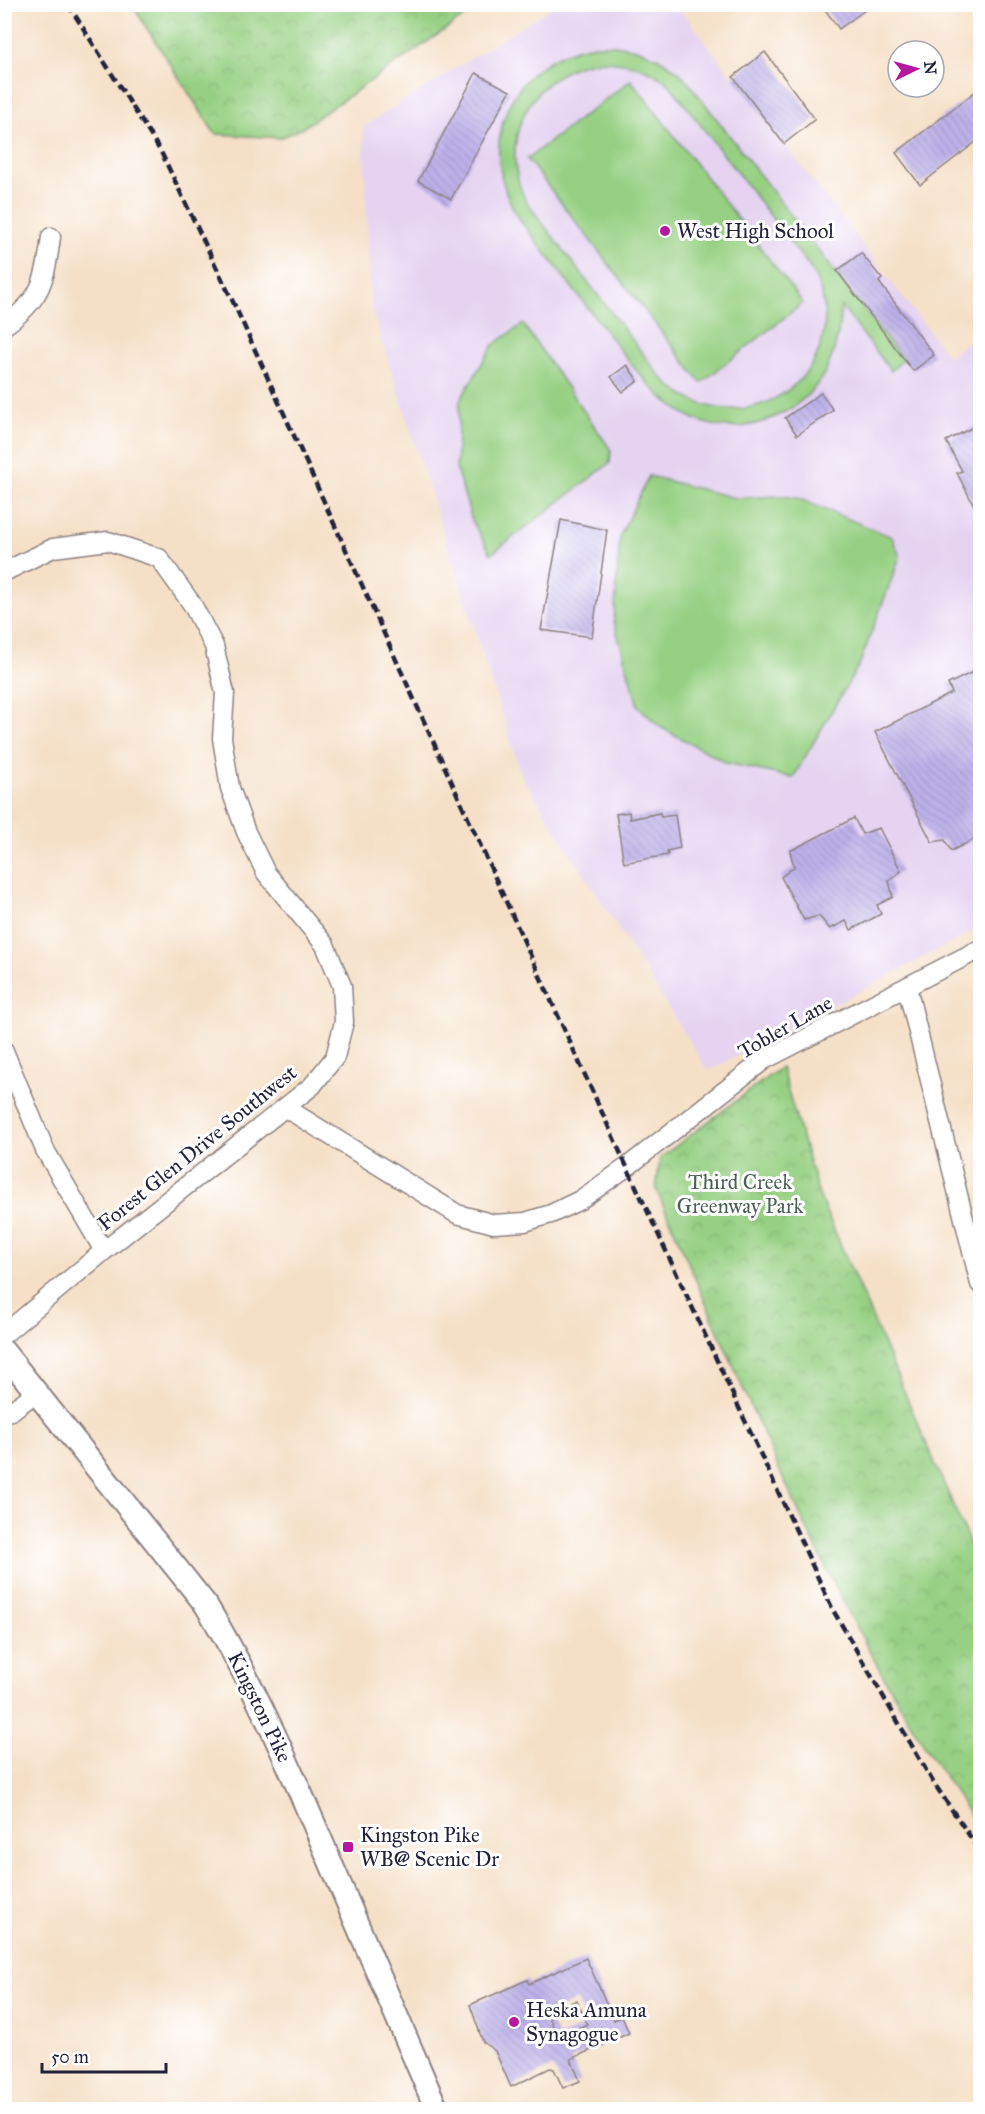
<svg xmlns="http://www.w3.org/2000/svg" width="985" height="2114" font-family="'IM FELL Great Primer',serif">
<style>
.built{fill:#e5d3f1}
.grass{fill:#97d083;stroke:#5c795f;stroke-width:1.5;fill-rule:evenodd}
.park{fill:url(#park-crowns);stroke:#5c795f;stroke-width:1.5}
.building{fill:url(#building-back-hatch);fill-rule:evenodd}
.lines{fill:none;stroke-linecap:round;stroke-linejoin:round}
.minor-casing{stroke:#8c8181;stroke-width:21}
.major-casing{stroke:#8c8181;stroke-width:26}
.minor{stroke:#fff;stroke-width:18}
.major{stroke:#fff;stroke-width:22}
.rail{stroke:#22223b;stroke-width:4.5;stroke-dasharray:9 4.5;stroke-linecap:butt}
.poi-dot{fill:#b5179e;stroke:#fff;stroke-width:2}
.labels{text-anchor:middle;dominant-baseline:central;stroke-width:6;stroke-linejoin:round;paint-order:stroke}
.poi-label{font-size:21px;fill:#22223b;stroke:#fff;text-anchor:start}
.street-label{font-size:21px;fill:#22223b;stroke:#fff}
.park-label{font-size:21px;fill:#4b5f54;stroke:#fff}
</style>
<defs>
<pattern id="park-crowns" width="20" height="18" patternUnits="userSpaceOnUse" patternTransform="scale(1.5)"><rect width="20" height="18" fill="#97d083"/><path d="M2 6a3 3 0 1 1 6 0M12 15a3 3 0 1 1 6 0" fill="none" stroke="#82b272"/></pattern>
<pattern id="building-back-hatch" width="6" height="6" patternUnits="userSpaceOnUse" patternTransform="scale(1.5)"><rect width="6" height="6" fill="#bdb1e9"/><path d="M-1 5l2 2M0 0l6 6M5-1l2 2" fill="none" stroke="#a298c9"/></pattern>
</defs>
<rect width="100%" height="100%" fill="#fff"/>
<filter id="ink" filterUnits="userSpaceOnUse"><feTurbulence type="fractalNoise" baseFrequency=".0167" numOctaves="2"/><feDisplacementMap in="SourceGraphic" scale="12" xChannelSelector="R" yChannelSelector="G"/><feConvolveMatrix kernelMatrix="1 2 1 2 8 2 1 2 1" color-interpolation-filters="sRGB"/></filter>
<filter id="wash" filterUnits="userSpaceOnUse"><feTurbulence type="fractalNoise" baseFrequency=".008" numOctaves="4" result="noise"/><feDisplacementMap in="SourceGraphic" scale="24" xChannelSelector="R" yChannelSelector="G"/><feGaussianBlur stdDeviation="1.35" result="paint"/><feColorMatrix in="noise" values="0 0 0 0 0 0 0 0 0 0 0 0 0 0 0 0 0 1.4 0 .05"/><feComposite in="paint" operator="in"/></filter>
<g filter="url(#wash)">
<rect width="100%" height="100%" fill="#f5e0c7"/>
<!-- built -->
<path class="built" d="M556,5H677L949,357L980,332V928L708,1071L521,774L371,307L363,127Z"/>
<!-- grass -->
<g class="grass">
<path d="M594,45C629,43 660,53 685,78L903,360L891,371L841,306C839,348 827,387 788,410C697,463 646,384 598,321C572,288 546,254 520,220C473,148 507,59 594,45ZM592,62C622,59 647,66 670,85L811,269C867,369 739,460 660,376L527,203C496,144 527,76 592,62Z"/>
<path d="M631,80L803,303L701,383L527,159Z"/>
<path d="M523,324L611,450L610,463L491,554L472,521L456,468L460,400L493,345Z"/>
<path d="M649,476L735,498L781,496L797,498L892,537L900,557L860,663L793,778L727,763L660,727L638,706L614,622L620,536Z"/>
</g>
<!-- park -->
<g class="park">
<path d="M132,5H481L302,128L280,138L215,134Z"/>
<path d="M781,1067L819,1195L980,1567V1828C842,1639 751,1403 656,1189L660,1158Z"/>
</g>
<g id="blocks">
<!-- building -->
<g class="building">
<path d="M821,4H873L839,29Z"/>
<path d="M765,52L815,119L784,144L733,77Z"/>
<path d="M476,73L510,91L451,199L418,181Z"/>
<path d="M981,87V138L920,185L896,153Z"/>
<path d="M861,253L882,279L879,282L934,355L913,371L837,271Z"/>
<path d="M627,365L638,381L623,392L611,377Z"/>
<path d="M821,393L833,410L797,435L785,418Z"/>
<path d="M981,423V519L957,473L962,471L946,441Z"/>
<path d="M561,520L607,530L592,637L541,630Z"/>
<path d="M981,668V836L951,851L945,840L932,842L875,732L952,693L948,684Z"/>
<path d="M629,812L630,819L660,813L661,817L675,815L680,848L667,851L668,855L624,863L616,814Z"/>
<path d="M854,818L862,834L879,828L901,871L889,881L893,897L877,905L881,914L851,930L846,921L830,929L819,916L804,920L781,877L794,867L790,851Z"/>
<path d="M586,1958L614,2020L622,2017L629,2033L571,2059L580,2081L563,2088L554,2069L550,2068L511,2087L495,2051L483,2042L470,2005L527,1980L529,1984ZM577,2000L587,2024L558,2037L547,2013Z"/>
</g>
</g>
</g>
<g filter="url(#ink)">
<use href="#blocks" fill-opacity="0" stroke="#8c8181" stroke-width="1.5"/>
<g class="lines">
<defs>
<g id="minor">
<path d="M4,326C42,299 45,281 51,237"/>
<path d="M4,572L53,548L108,541L159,558L192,604L214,646L225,693L222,738L230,788L246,832L266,873L325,945L342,986L344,1022L335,1057L312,1086L104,1251L4,1334"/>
<path d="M907,987L980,1284"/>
<path d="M4,1051L45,1150L104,1251"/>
<path d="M286,1108L457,1214L494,1224L525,1222L551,1214L580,1200L627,1167L764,1060L980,949"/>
<path d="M4,1412L11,1411L37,1392"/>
</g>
<path id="major" d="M4,1352L206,1605C255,1686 292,1772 329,1859C365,1942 401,2026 437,2110"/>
</defs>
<!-- minor casing -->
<use href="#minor" class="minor-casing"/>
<!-- major casing -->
<use href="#major" class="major-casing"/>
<!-- minor -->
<use href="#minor" class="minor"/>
<!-- major -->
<use href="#major" class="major"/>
<!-- rail -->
<path class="rail" d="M68,4L161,152L235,306L620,1152L833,1610L933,1782L980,1851"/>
</g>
</g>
<!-- markers -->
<g class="poi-dot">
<circle cx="665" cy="231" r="6"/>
<rect x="342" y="1841" width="12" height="12" rx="3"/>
<circle cx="514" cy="2022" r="6"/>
</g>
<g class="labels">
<!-- poi labels -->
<g class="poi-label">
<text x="677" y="231">West High School</text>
<text x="360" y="1835">Kingston Pike<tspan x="360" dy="24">WB@ Scenic Dr</tspan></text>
<text x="526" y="2010">Heska Amuna<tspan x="526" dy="24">Synagogue</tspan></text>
</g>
<!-- street labels -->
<g class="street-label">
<text transform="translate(785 1027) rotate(-30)">Tobler Lane</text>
<text transform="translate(197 1148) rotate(-39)">Forest Glen Drive Southwest</text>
<text transform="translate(260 1707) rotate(64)">Kingston Pike</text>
</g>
<!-- park labels -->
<g class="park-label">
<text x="740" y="1182">Third Creek<tspan x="740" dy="24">Greenway Park</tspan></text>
</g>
</g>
<!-- margin -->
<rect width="985" height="2114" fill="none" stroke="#fff" stroke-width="24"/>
<!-- north arrow -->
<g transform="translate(916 69) rotate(85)"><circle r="28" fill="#ffffff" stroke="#a7a7b1" stroke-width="1.5"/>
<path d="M0-4.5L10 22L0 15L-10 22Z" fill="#b5179e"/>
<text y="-9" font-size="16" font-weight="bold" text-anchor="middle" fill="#22223b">N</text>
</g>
<!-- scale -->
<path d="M42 2063v9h124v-9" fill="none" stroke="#22223b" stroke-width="3"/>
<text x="51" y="2063" font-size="18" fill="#22223b" stroke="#ffffff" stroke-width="4.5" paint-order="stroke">50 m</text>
</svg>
